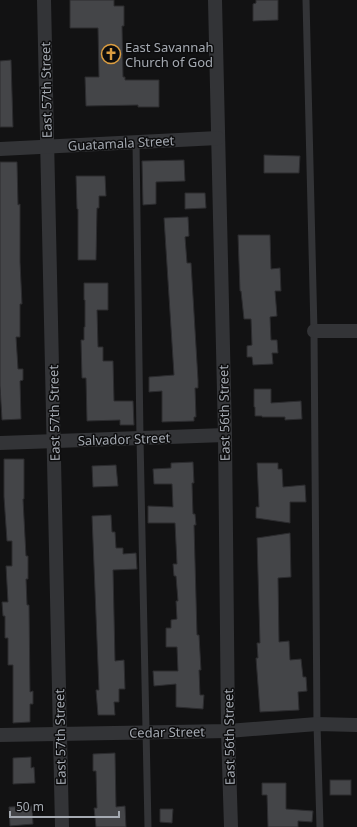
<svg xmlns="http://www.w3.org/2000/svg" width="357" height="827" font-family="'Noto Sans',sans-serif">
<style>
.building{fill:#444548;stroke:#2c2c2f}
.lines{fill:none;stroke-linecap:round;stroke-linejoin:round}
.lane{stroke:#333437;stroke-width:7}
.street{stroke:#333437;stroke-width:14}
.labels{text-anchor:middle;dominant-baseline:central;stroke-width:3;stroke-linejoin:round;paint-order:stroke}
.poi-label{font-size:13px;fill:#a5aab2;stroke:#0d0d0e;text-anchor:start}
.street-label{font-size:13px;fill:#a5aab2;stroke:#0d0d0e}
</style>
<rect width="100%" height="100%" fill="#121213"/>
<!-- building -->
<g class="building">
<path d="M70,0H114V6H124V26H122L123,77H125V80H159V107H138V105L86,106L85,77H99L98,28H70Z"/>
<path d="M256,0H278V20L253,21V4L256,3Z"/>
<path d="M11,60L13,127H0V61Z"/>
<path d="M264,155L300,156L299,173H264Z"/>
<path d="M184,160L185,181L156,182V204L143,205L142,161Z"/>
<path d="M0,162H17L18,205L20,204V262L22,304H20V337H16L18,369H23V380L20,381L21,419L2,420L0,386Z"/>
<path d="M76,176H105L106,196H99V208H97L96,260H78V209H77Z"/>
<path d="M185,193H205L206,208L185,209Z"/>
<path d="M188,217L189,236L185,237L187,263H191L198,380V388H195L196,417H194V421L162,422V391L149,392V377L174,375L164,218Z"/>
<path d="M238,235H270L271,269L280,268L281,291H275L277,316L270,317L271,340H277L278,353H272L273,364L253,365L252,357H247V346L252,345L251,319H244L241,291H240Z"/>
<path d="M84,283H108V310H97L98,347H103V361H113L114,401H133L134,425H120V420L87,421L86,378H82L81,340H84V327H85V300H84Z"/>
<path d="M254,389H271V403L301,401L302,419L285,420V417H262V416H255V407H254Z"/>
<path d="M4,459H24V499H23L26,556H28V579H26L27,605H29L30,692L33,691V704H30V722L13,723V665H8V638H5V616H3L2,602H8L6,566H12V541H7L4,497Z"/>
<path d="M193,462L194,483H192L193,514H195L196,525H194L197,635H199L201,670H199L200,695H204L203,709L176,707V684L154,686L153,671H178L177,647H166V628H171V620L177,619L176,601H178L176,576H174L173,564H177L175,523H148V506L173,507L172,484H154L153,469L171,468V463Z"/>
<path d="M257,463H278V469H282L283,487L305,485L306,502H290V523L256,518V507H259Z"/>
<path d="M116,465L118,486L93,487L92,466Z"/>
<path d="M111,515L112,532H115L116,548H123V554L136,553L137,569L113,570L115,661L124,660L125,689H119V702H114L115,715H98L96,690H99L92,516Z"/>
<path d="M290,533L291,577L278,578L279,642L289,641L290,660L301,659L303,677H306L307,691L298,692L299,710L260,712L256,658H258L257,643H260L257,538Z"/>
<path d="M115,753L116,807L125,806L126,827H96L94,808H97L96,771H93V754Z"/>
<path d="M31,757V768L34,767L35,783L13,784V758Z"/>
<rect x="330" y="780" width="21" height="15"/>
<path d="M262,783H286V809L313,811L312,822L298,821V827H268L267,795H262Z"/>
<path d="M32,806L33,824L10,826L9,807Z"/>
<path d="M160,809H173L172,823L160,822Z"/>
</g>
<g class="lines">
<!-- lane -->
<g class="lane">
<path d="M306,0L314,331L317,724L320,827"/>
<path d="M136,142L140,438L148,827"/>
</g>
<!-- street -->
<g class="street">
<path d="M44,0L62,827"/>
<path d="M215,0L225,435L228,731L231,827"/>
<path d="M0,149L218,138"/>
<path d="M314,331H357"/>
<path d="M0,443L225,435"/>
<path d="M0,735L228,731L317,724L357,725"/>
</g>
</g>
<!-- icons -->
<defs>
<symbol id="church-ring" viewBox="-11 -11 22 22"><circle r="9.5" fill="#0d0d0e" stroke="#dc9e41" stroke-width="1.5"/><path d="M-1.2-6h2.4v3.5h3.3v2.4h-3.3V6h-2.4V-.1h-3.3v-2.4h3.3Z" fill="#dc9e41"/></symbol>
</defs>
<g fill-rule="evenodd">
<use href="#church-ring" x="100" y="43" width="22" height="22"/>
</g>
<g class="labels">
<!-- poi labels -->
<g class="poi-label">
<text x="125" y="47">East Savannah<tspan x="125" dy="15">Church of God</tspan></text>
</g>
<!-- street labels -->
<g class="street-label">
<text transform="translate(46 90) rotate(-91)">East 57th Street</text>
<text transform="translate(121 143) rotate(-3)">Guatamala Street</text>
<text transform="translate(54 413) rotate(-91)">East 57th Street</text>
<text transform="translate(224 413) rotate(-91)">East 56th Street</text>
<text transform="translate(124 439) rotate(-2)">Salvador Street</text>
<text transform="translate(167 732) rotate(-1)">Cedar Street</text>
<text transform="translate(60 737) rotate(-91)">East 57th Street</text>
<text transform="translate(229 737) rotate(-91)">East 56th Street</text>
</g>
</g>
<!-- scale -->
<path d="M10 811v6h109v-6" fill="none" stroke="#a5aab2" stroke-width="2"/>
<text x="16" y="811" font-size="12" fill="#a5aab2" stroke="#0d0d0e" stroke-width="3" paint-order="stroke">50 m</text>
</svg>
